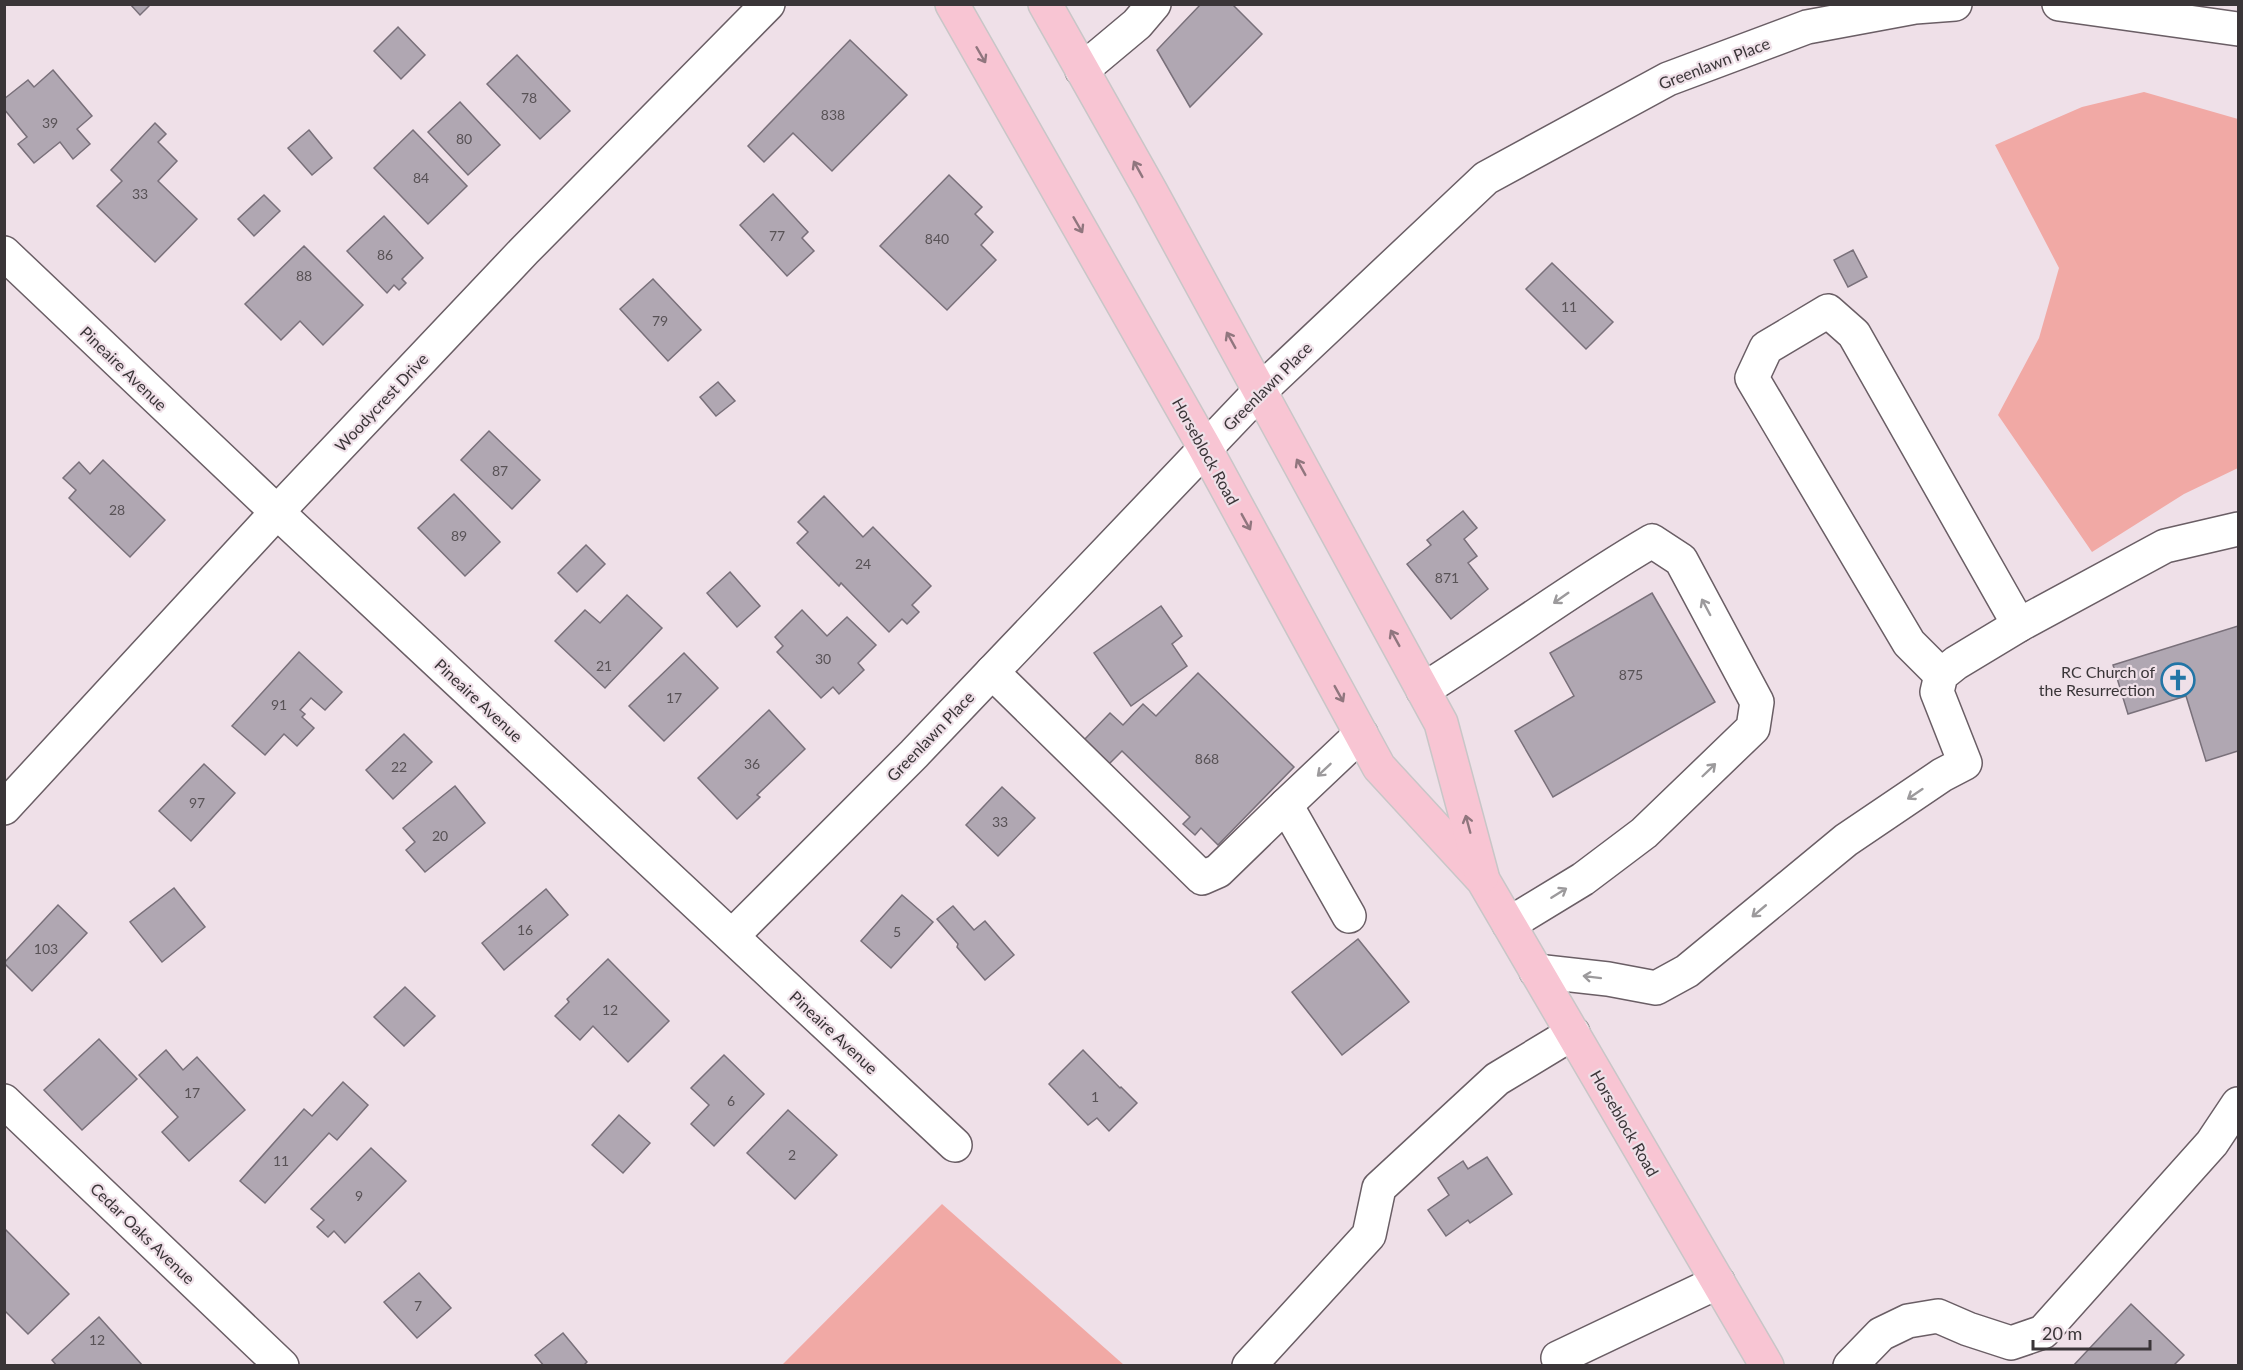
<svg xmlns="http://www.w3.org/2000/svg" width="2243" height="1370" font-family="Lato,sans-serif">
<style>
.green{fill:#f1a9a5}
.building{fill:#b0a7b2;stroke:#79707a;stroke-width:1.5}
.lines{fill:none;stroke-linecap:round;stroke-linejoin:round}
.minor-casing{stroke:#6a5e65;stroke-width:36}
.major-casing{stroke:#c8c6c7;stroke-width:36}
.minor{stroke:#fff;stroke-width:33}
.major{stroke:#f8c5d3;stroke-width:33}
.oneway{stroke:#90767e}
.oneway2{stroke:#9c9a9c}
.labels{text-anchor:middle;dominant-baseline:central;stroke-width:4.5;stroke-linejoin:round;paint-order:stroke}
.number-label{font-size:14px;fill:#585256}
.street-label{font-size:16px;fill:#3a3538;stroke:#efe0e8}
.poi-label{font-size:16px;fill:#3a3538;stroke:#efe0e8;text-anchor:end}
</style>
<rect width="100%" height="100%" fill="#efe0e8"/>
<!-- green -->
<g class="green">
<path d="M2144,92L2238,119V468L2184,494L2092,552L1998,415L2039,338L2059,268L1995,145L2082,107Z"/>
<path d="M942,1204L1124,1365H782Z"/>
</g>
<!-- building -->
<g class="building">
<path d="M130,4H151L140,15Z"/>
<path d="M1201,4H1232L1262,34L1190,107L1157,50Z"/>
<path d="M398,27L425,55L401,79L374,51Z"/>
<path d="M850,40L907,95L832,171L793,133L764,162L748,146Z"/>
<path d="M517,55L570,111L540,139L487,84Z"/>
<path d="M53,70L92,116L77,129L90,144L73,159L60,142L34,163L18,144L27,137L4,109V99L28,80L34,87Z"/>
<path d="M460,102L500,145L468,175L428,132Z"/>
<path d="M155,123L166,134L158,142L177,161L158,181L197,219L155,262L97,206L122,181L111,170Z"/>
<path d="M309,130L332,158L312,175L288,148Z"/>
<path d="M413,130L467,186L428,224L374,168Z"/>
<path d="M949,175L982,207L975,214L993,232L981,245L996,260L947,310L880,246Z"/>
<path d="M773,194L808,232L802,238L814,251L787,276L740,225Z"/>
<path d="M264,195L280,211L254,236L238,219Z"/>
<path d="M384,216L423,258L402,279L406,283L399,290L394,285L387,293L347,251Z"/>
<path d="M304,246L363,305L323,345L300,321L281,340L245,304Z"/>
<path d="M1853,250L1867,277L1848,287L1834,260Z"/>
<path d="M1552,263L1613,322L1586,349L1526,289Z"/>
<path d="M653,279L701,330L668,361L620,309Z"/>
<path d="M718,382L735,401L716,416L700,397Z"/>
<path d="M489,431L540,480L512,509L461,460Z"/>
<path d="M103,460L165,520L130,557L69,498L76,490L63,478L79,462L90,474Z"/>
<path d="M454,494L500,542L465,576L418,528Z"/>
<path d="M824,496L863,537L873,527L931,586L912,605L919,612L907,624L902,619L889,632L841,583L839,586L797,543L808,532L798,522Z"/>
<path d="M1463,511L1477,528L1464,539L1477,556L1468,563L1488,589L1451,619L1407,564L1431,545L1427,540Z"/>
<path d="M586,545L605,564L577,592L558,573Z"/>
<path d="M730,572L760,606L737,627L707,593Z"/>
<path d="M1652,593L1715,702L1553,797L1515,731L1574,696L1550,653Z"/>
<path d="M627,595L662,628L605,688L555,641L585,610L600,623Z"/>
<path d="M1161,606L1182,636L1172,644L1187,666L1131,706L1094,653Z"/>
<path d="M802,610L827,636L847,617L876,645L858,663L864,670L839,694L833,687L821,698L777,652L783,646L775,637Z"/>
<path d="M2238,626V751L2206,761L2186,696L2128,714L2113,665Z"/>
<path d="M299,652L342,692L325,710L311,698L300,710L305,714L302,717L314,728L297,746L284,734L265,755L232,726Z"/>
<path d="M684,653L718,688L664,741L629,706Z"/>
<path d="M1198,673L1294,767L1218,845L1201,828L1195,835L1183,824L1190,817L1122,751L1109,764L1084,740L1110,713L1123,725L1143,704L1156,716Z"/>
<path d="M769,710L805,749L757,795L760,797L737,819L698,778Z"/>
<path d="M404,734L432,762L393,799L366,770Z"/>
<path d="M204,764L235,793L191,841L159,811Z"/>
<path d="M455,786L485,823L425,872L406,850L415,842L403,828Z"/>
<path d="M1002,787L1035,818L998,856L966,825Z"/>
<path d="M174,888L205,927L162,962L130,922Z"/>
<path d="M546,889L568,915L504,970L482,943Z"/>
<path d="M902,895L933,922L891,968L861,941Z"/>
<path d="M58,905L87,933L32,991L4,963Z"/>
<path d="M953,906L974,930L985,921L1014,955L985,980L957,947L958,944L937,919Z"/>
<path d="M1358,939L1409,1002L1342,1055L1292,992Z"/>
<path d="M608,959L669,1021L628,1062L593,1026L580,1040L555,1016L569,1002L567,999Z"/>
<path d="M405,987L435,1016L404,1046L374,1017Z"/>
<path d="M99,1039L137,1079L82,1130L44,1090Z"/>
<path d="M166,1050L183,1070L197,1057L245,1110L189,1161L162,1132L178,1117L139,1075Z"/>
<path d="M1083,1050L1120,1088L1121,1087L1137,1103L1109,1131L1097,1118L1088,1125L1049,1084Z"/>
<path d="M724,1055L764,1094L714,1146L691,1124L709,1105L691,1088Z"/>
<path d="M343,1082L368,1105L337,1140L329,1133L265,1203L240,1181L304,1109L312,1116Z"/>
<path d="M788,1110L837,1155L795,1199L747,1153Z"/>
<path d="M619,1115L650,1143L623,1173L592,1145Z"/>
<path d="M371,1148L406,1181L345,1243L334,1231L328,1237L317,1227L324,1220L311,1209Z"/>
<path d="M1487,1157L1512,1194L1470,1223L1468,1220L1446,1236L1428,1210L1449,1195L1438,1178L1463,1161L1468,1169Z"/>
<path d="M4,1228L69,1294L28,1334L6,1312L4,1314Z"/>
<path d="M419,1273L451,1308L417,1338L384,1302Z"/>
<path d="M2131,1304L2184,1355L2173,1366H2073Z"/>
<path d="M99,1317L143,1366H57L52,1360Z"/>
<path d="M563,1333L587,1362L583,1366H544L535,1355Z"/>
</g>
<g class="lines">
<defs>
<g id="minor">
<path d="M2059,4L2238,29"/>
<path d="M1082,70L1137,24L1154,4"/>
<path d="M4,253L277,512L955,1145"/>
<path d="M992,672L1202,878L1218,871L1286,805L1349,916"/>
<path d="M1941,675L1909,643L1752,378L1766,348L1828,311L1854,334L2019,625"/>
<path d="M1423,690C1500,642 1573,587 1652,541L1681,560L1757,702L1753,728L1644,833L1583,879L1509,924"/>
<path d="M1286,805L1361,734"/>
<path d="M4,808L277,512L525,250L768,4"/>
<path d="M732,936L914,754L1260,391L1486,178L1668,79L1807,27L1915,7L1955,4"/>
<path d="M1536,971L1608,979L1656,988L1687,971L1846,840L1942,775L1965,763L1937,692L1941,675L1956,663L2019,625L2165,546L2238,529"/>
<path d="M4,1101L282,1366"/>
<path d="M1249,1366L1369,1235L1379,1188L1497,1079L1573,1033"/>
<path d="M1561,1366L1558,1358L1718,1282"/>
<path d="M1850,1366L1881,1334L1908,1321L1938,1316L1968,1329L2011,1343L2043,1332L2212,1143L2238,1104"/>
</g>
<g id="major">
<path d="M952,4L1205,448L1379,767L1483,880L1767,1366"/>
<path d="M1045,4L1150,190L1441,723L1482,876"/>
</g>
</defs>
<!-- minor casing -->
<use href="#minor" class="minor-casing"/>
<!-- major casing -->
<use href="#major" class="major-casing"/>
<!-- minor -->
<use href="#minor" class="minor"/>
<!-- major -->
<use href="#major" class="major"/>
</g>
<!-- one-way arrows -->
<defs><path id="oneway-shaft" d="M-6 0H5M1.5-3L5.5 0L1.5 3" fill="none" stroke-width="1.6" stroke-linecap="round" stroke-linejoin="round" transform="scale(1.5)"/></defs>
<g class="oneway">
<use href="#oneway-shaft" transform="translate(981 55) rotate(60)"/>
<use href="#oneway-shaft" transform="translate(1138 169) rotate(-119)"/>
<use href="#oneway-shaft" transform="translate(1078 225) rotate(60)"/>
<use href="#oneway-shaft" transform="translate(1231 340) rotate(-119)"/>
<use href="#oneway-shaft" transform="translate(1301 467) rotate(-119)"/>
<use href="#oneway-shaft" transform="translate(1246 522) rotate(61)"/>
<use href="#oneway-shaft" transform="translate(1395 638) rotate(-119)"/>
<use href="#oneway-shaft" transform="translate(1339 694) rotate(61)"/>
<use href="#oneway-shaft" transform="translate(1468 824) rotate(-105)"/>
</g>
<g class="oneway2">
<use href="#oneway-shaft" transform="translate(1561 598) rotate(145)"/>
<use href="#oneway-shaft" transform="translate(1706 607) rotate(-118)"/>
<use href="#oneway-shaft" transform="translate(1324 770) rotate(137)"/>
<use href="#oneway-shaft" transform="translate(1709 770) rotate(-44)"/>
<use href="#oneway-shaft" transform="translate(1915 794) rotate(146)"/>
<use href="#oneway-shaft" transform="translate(1559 893) rotate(-32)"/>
<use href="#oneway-shaft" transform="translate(1759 911) rotate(140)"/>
<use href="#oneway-shaft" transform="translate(1592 977) rotate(-173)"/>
</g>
<!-- icons -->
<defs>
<symbol id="church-ring" viewBox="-11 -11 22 22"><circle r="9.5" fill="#efe0e8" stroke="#2275a6" stroke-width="1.5"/><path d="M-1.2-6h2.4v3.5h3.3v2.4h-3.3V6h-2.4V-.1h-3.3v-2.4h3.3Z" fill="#2275a6"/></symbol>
</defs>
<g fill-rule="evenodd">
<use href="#church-ring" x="2159" y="661" width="38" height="38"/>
</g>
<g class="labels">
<!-- number labels -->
<g class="number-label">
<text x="529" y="97">78</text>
<text x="833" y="114">838</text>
<text x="50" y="122">39</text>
<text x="464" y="138">80</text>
<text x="421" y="177">84</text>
<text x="140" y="193">33</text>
<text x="777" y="235">77</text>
<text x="937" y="238">840</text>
<text x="385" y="254">86</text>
<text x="304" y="275">88</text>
<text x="1569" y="306">11</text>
<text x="660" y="320">79</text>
<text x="500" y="470">87</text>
<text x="117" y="509">28</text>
<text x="459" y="535">89</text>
<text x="863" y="563">24</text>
<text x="1447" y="577">871</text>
<text x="823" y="658">30</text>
<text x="604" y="665">21</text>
<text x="1631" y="674">875</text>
<text x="674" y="697">17</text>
<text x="279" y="704">91</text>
<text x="1207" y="758">868</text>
<text x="752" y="763">36</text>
<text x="399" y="766">22</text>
<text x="197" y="802">97</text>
<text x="1000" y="821">33</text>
<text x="440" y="835">20</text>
<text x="525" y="929">16</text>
<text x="897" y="931">5</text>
<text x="46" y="948">103</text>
<text x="610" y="1009">12</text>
<text x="192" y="1092">17</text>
<text x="1095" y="1096">1</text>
<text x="731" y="1100">6</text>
<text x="792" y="1154">2</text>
<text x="281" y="1160">11</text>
<text x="359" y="1195">9</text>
<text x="418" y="1305">7</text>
<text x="97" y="1339">12</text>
</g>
<!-- street labels -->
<g class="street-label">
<text transform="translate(1714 63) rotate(-21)">Greenlawn Place</text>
<text transform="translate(124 368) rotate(44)">Pineaire Avenue</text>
<text transform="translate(1267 386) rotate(-45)">Greenlawn Place</text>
<text transform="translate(381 402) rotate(-47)">Woodycrest Drive</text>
<text transform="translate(1206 451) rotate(61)">Horseblock Road</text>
<text transform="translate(479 700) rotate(43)">Pineaire Avenue</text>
<text transform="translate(930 736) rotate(-46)">Greenlawn Place</text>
<text transform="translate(834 1032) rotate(43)">Pineaire Avenue</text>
<text transform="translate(1625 1123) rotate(60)">Horseblock Road</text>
<text transform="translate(143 1233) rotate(44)">Cedar Oaks Avenue</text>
</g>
<!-- poi labels -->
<g class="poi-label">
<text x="2155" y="671">RC Church of<tspan x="2155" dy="18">the Resurrection</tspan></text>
</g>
</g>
<!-- border -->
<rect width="2243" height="1370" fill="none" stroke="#3a3538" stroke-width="12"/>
<!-- scale -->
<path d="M2033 1340v9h117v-9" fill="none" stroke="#3a3538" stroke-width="3"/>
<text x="2042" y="1340" font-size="18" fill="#3a3538" stroke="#efe0e8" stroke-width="4.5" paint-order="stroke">20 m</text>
</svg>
